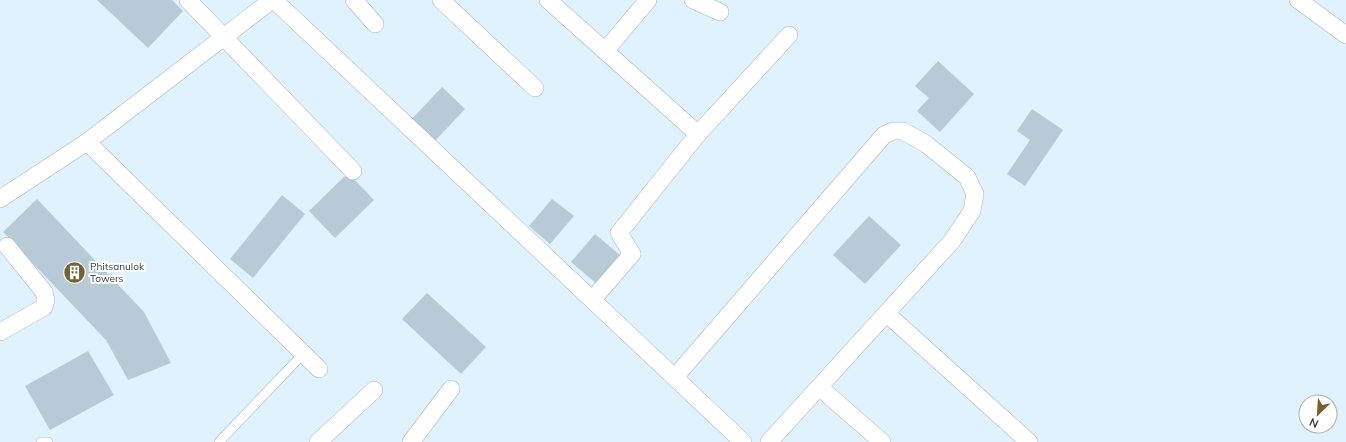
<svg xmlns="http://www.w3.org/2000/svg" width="1346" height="442" font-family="Mulish,sans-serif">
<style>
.building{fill:#b8cad5}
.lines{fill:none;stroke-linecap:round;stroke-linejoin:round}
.service-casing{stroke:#a3b5bf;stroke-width:10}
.minor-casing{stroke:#a3b5bf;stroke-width:18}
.service{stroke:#fff;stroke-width:9}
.minor{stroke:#fff;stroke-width:17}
.labels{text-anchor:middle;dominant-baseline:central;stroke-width:4;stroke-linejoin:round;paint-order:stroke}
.poi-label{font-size:10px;fill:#353d41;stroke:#fff;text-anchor:start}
</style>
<rect width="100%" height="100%" fill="#dff2fe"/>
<!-- building -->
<g class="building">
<path d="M97,0H172L183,11L148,48Z"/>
<path d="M938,61L974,94L940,132L917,111L929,98L915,86Z"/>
<path d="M442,87L465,109L433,143L410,121Z"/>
<path d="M1032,109L1063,130L1025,186L1007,174L1030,140L1017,131Z"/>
<path d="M348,173L374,200L335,238L309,211Z"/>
<path d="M282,195L305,214L253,278L230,259Z"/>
<path d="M37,199L144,312L171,363L128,380L106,340L3,232Z"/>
<path d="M552,199L574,216L550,244L529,226Z"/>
<path d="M869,216L901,245L865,284L833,255Z"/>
<path d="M595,234L621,256L597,284L571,262Z"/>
<path d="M427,293L486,347L461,374L402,319Z"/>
<path d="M88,351L114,395L50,430L25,386Z"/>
</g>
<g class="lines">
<defs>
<g id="service">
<path d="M41,442H48"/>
<path d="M219,442L303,354"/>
</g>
<g id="minor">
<path d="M188,0L353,171"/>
<path d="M274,0L743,442"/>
<path d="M354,0L375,24"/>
<path d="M441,0L535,88"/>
<path d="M548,0L698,134"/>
<path d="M693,0L720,12"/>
<path d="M1298,0L1346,35"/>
<path d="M605,51L648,0"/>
<path d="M87,142L319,369"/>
<path d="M0,199L87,142L272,0"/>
<path d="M593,299L632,254L619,233L698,134L789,35"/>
<path d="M887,314L1029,442"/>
<path d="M0,332L44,307L46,300L44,292L7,246"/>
<path d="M675,377L884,135L893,131H903L926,144L967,177L975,194L972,211L952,241L769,442"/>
<path d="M819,387L882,442"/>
<path d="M318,442L374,390"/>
<path d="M411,442L451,389"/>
</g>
</defs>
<!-- service casing -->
<use href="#service" class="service-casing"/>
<!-- minor casing -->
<use href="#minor" class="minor-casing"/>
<!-- service -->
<use href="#service" class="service"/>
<!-- minor -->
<use href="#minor" class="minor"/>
</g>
<!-- icons -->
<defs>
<symbol id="building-disc" viewBox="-11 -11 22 22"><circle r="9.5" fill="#736330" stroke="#fff"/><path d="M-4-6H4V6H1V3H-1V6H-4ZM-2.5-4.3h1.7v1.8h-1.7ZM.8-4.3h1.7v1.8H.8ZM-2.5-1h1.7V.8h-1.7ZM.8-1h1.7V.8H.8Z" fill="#fff"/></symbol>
</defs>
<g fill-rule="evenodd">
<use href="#building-disc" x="62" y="260" width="25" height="25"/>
</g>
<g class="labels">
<!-- poi labels -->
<g class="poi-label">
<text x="90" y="266">Phitsanulok<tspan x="90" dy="12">Towers</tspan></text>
</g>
</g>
<!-- north arrow -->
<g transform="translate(1318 414) rotate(205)"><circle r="19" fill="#ffffff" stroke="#aeb1b3"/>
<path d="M0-3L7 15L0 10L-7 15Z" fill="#736330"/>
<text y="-6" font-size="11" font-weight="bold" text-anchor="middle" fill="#353d41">N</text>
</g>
</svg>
